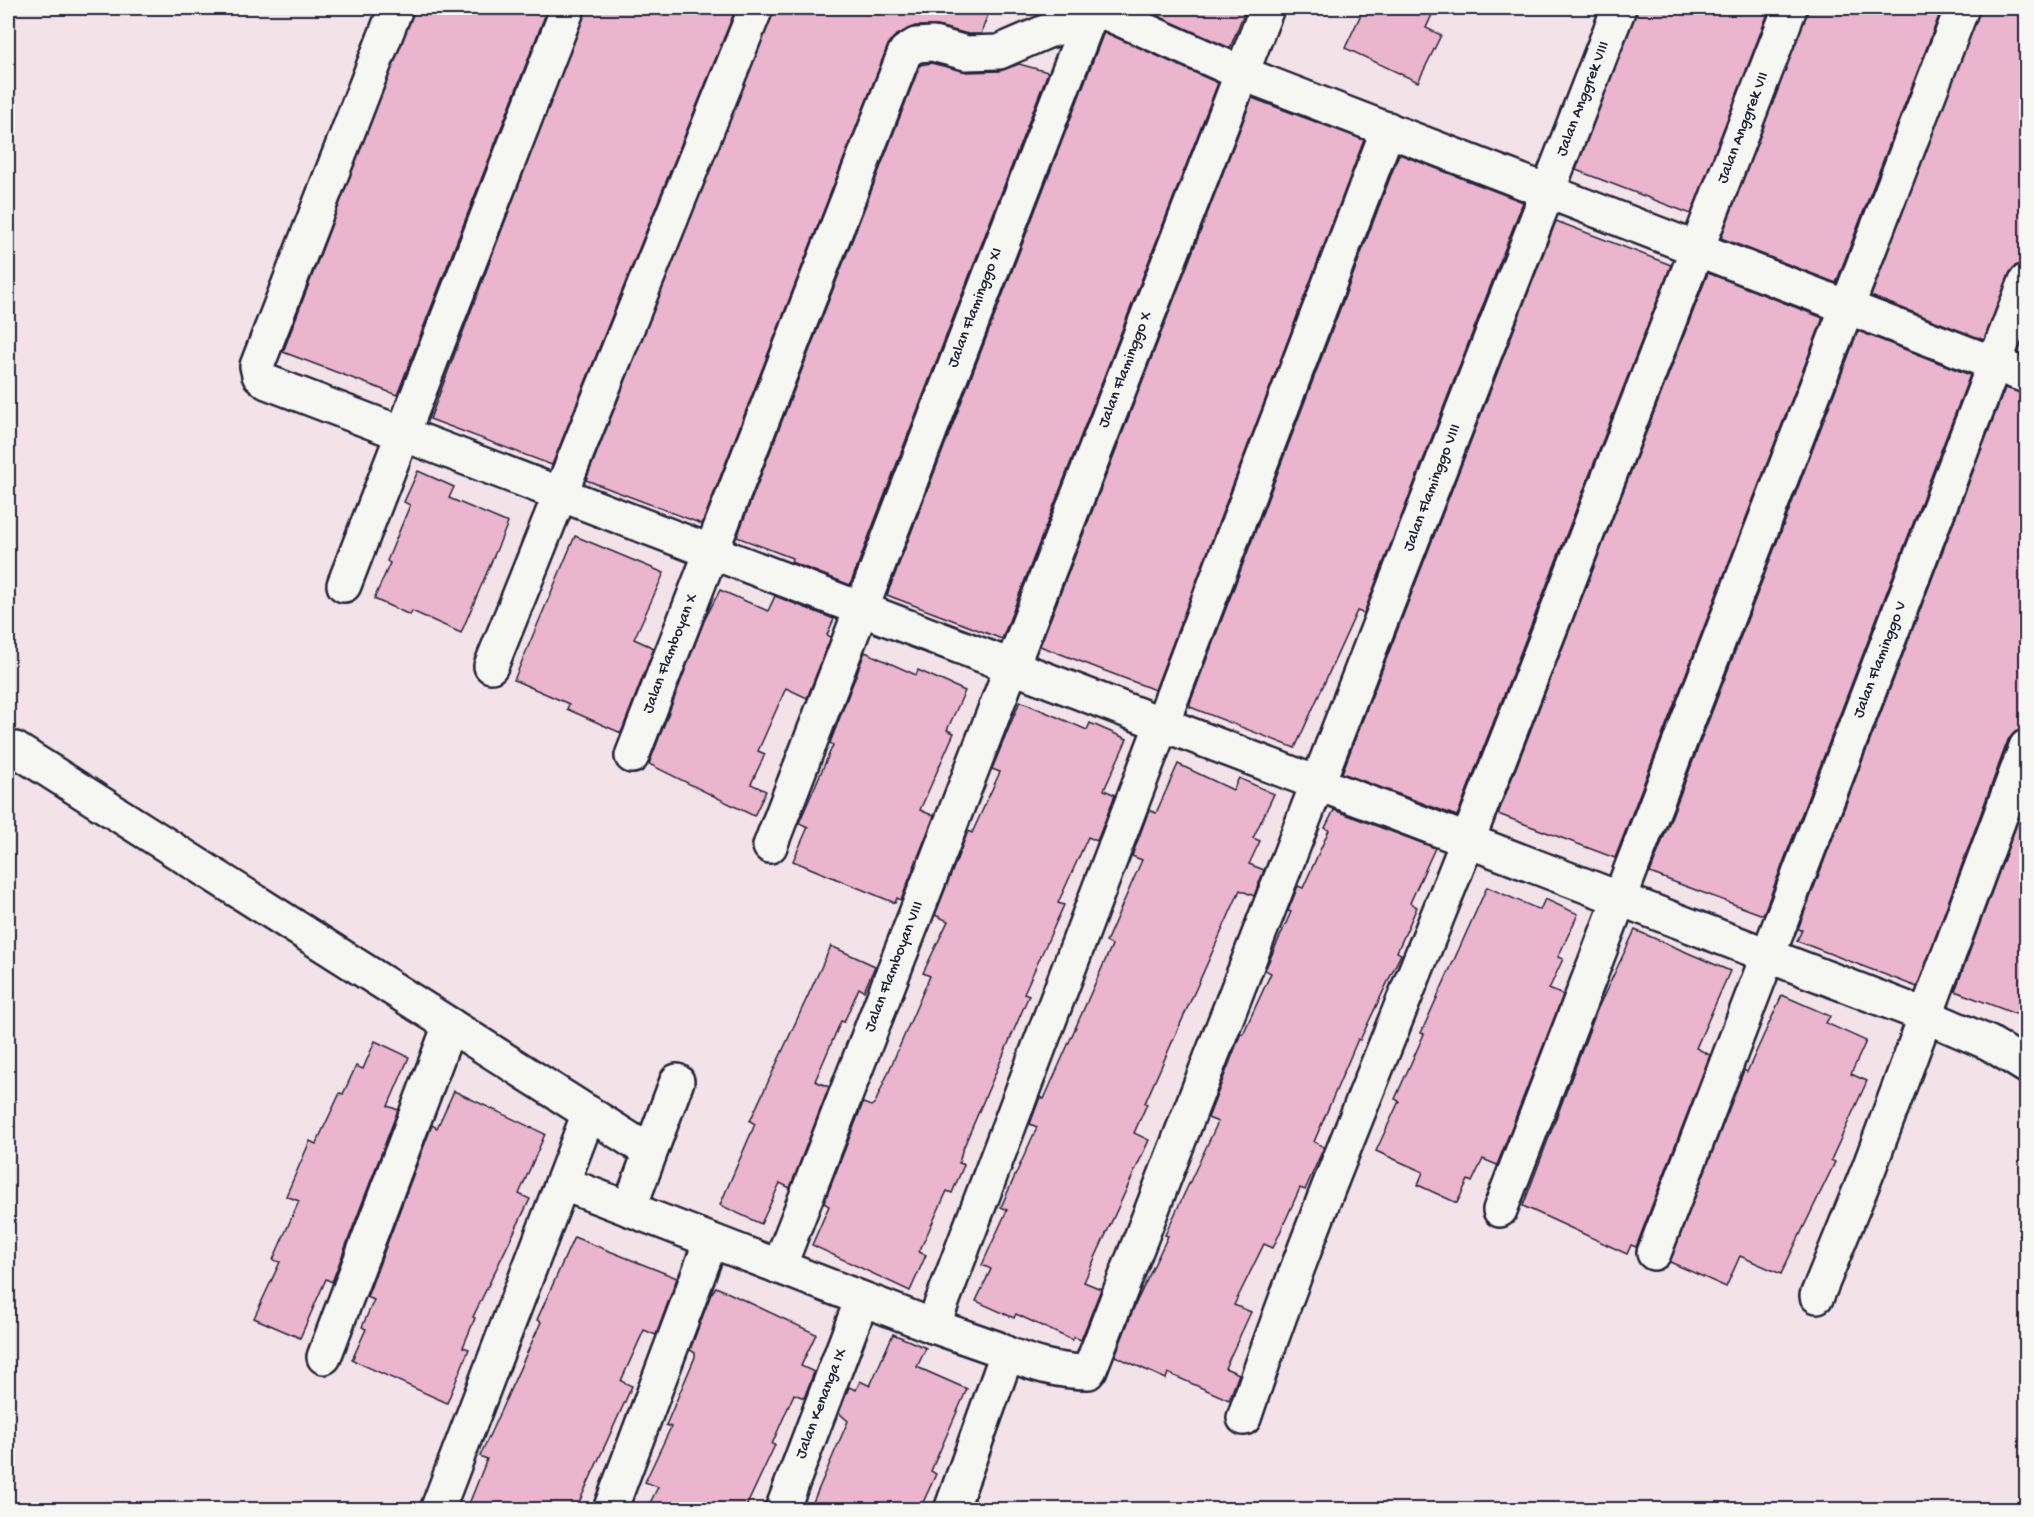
<svg xmlns="http://www.w3.org/2000/svg" width="2034" height="1517" font-family="'Gochi Hand',sans-serif">
<style>
.building{fill:#ebb5ce;stroke:#22223b;stroke-width:1.5}
.lines{fill:none;stroke-linecap:round;stroke-linejoin:round}
.minor-casing{stroke:#22223b;stroke-width:38}
.minor{stroke:#f6f6f2;stroke-width:33}
.labels{text-anchor:middle;dominant-baseline:central;stroke-width:5;stroke-linejoin:round;paint-order:stroke}
.street-label{font-size:16px;fill:#22223b;stroke:#f6f6f2}
</style>
<rect width="100%" height="100%" fill="#f3e2e7"/>
<filter id="ink" filterUnits="userSpaceOnUse"><feTurbulence type="fractalNoise" baseFrequency=".0167" numOctaves="2"/><feDisplacementMap in="SourceGraphic" scale="12" xChannelSelector="R" yChannelSelector="G"/><feConvolveMatrix kernelMatrix="1 2 1 2 8 2 1 2 1" color-interpolation-filters="sRGB"/></filter>
<g filter="url(#ink)">
<!-- building -->
<g class="building">
<path d="M414,8H548L397,395L283,352Z"/>
<path d="M586,8H736L552,465L430,419Z"/>
<path d="M774,8H990L981,34H968L938,26H915L895,36L888,45L702,524L586,480Z"/>
<path d="M1140,8H1246L1230,48Z"/>
<path d="M1364,8H1435L1426,28L1441,35L1418,82L1345,48Z"/>
<path d="M1637,8H1770L1691,214L1576,170Z"/>
<path d="M1808,8H1942L1836,283L1721,238Z"/>
<path d="M1980,8H2026V263L2015,266L2009,274L1984,340L1871,296Z"/>
<path d="M1104,32L1218,83L1002,639L887,595Z"/>
<path d="M931,63L967,72L1000,71L1019,64L1048,72L850,585L791,562L792,558L737,537L920,65Z"/>
<path d="M1252,98L1364,140L1155,690L1040,646Z"/>
<path d="M1399,154L1523,202L1364,613L1357,611L1295,748L1190,707V703Z"/>
<path d="M1556,221L1671,265L1457,816L1342,773Z"/>
<path d="M1708,273L1823,318L1615,858L1498,814Z"/>
<path d="M1858,331L1970,375L1763,915L1650,873Z"/>
<path d="M2005,388L2026,394V729L2015,732L2008,740L1917,987L1797,941L1802,930L1798,929Z"/>
<path d="M418,471L454,487L449,498L508,523L461,633L412,611L410,615L374,599L390,563L387,561L410,505L404,502Z"/>
<path d="M575,536L664,573L634,639L654,648L621,733L567,709L569,704L514,680Z"/>
<path d="M720,590L768,611L775,596L834,619L827,635L831,637L807,698L786,688L758,751L765,754L751,784L766,791L754,816L649,764L704,621Z"/>
<path d="M865,652L916,675L918,670L965,691L947,730L954,733L920,810L934,816L901,900L897,898L895,903L793,861L808,827L799,823L833,745L830,743Z"/>
<path d="M1020,701L1087,730L1090,723L1127,739L1104,790L1115,795L1097,841L1088,837L1058,903L1064,905L1024,993L1029,995L962,1151L959,1163L964,1165L952,1193L947,1191L919,1252L926,1255L910,1291L812,1245L829,1206L824,1203L863,1103L871,1106L875,1103L930,976L923,973L948,921L935,915L968,831L972,833L1000,772L992,769Z"/>
<path d="M1178,764L1233,790L1239,778L1274,794L1253,838L1260,841L1249,864L1264,870L1254,896L1240,890L1145,1103L1147,1104L1134,1133L1149,1140L1084,1282L1101,1289L1081,1340L1074,1337L1072,1340L1016,1314L1014,1318L976,1301L991,1269L982,1265L1007,1210L1001,1207L1037,1127L1030,1124L1040,1097L1044,1099L1112,945L1106,942L1142,860L1132,856L1149,810L1156,813Z"/>
<path d="M2026,799V1018L1955,991Z"/>
<path d="M1334,810L1435,848L1410,903L1417,907L1397,952L1401,954L1360,1040L1358,1039L1314,1142L1324,1147L1305,1190L1300,1188L1273,1248L1264,1244L1234,1305L1251,1312L1225,1368L1239,1374L1229,1400L1168,1373L1166,1379L1115,1356L1135,1305L1168,1236L1165,1235L1218,1122L1208,1118L1241,1033L1243,1034L1271,973L1265,970L1291,912L1288,911L1298,886L1303,888L1329,830L1325,828Z"/>
<path d="M1487,887L1540,910L1545,899L1578,914L1558,957L1563,959L1549,989L1563,995L1497,1165L1483,1159L1472,1182L1468,1180L1457,1203L1418,1185L1423,1172L1376,1151L1399,1101L1395,1099L1424,1034L1421,1033Z"/>
<path d="M1635,930L1730,971L1696,1048L1710,1055L1636,1247L1631,1245L1627,1254L1523,1206L1597,1010Z"/>
<path d="M831,946L875,966L864,991L859,988L844,1022L841,1021L815,1081L829,1087L790,1188L780,1183L761,1224L720,1205L755,1124L750,1121Z"/>
<path d="M1782,995L1830,1016L1826,1023L1866,1041L1851,1074L1867,1081L1831,1160L1835,1162L1781,1274L1740,1256L1726,1287L1670,1262L1744,1070L1747,1072Z"/>
<path d="M375,1041L409,1057L388,1106L398,1110L332,1282L326,1279L300,1338L254,1318L280,1262L273,1260L299,1201L286,1196L310,1141L316,1144L340,1093L343,1094L356,1066L363,1069Z"/>
<path d="M454,1091L545,1134L519,1194L530,1199L473,1317L475,1318L463,1347L469,1349L447,1403L352,1360L366,1329L362,1327L374,1300L367,1297L432,1125L437,1128Z"/>
<path d="M574,1237L677,1278L656,1335L644,1330L621,1381L632,1386L576,1509H467L487,1459L480,1456L541,1322L537,1320Z"/>
<path d="M716,1287L816,1334L801,1366L814,1372L804,1398L794,1394L772,1444L775,1445L745,1509H647L658,1487L645,1482L671,1427L666,1425L695,1357V1353L690,1350L711,1294Z"/>
<path d="M893,1334L926,1348L917,1367L967,1389L931,1471L936,1474L920,1509H810L848,1421L839,1413L849,1387L856,1390L860,1381L870,1386Z"/>
</g>
<g class="lines">
<defs>
<g id="minor">
<path d="M396,8L257,366L259,375L267,382L1924,1015L1989,1043L2026,1066"/>
<path d="M1095,8L1241,73L2026,376"/>
<path d="M344,585L568,8"/>
<path d="M491,666L756,8"/>
<path d="M15,749L650,1152"/>
<path d="M632,756L905,52L916,45L933,44L966,53L999,52L1045,32L1087,19"/>
<path d="M770,846L1093,8"/>
<path d="M562,1183L933,1326L996,1348L1007,1354L951,1510"/>
<path d="M629,1209L677,1081"/>
<path d="M1500,1210L1962,8"/>
<path d="M1654,1253L2026,281"/>
<path d="M779,1267L1267,8"/>
<path d="M1817,1296L1869,1168L2026,747"/>
<path d="M933,1326L1388,129"/>
<path d="M1007,1354C1034,1364 1059,1372 1088,1372L1090,1369L1619,8"/>
<path d="M324,1357L450,1025"/>
<path d="M1244,1418C1310,1221 1393,1031 1469,837C1577,561 1684,284 1790,8"/>
<path d="M437,1510L589,1113"/>
<path d="M610,1510L711,1241"/>
<path d="M782,1510L862,1299"/>
</g>
</defs>
<!-- minor casing -->
<use href="#minor" class="minor-casing"/>
<!-- minor -->
<use href="#minor" class="minor"/>
</g>
</g>
<g class="labels">
<!-- street labels -->
<g class="street-label">
<text transform="translate(1584 99) rotate(-69)">Jalan Anggrek VIII</text>
<text transform="translate(1744 128) rotate(-69)">Jalan Anggrek VII</text>
<text transform="translate(976 308) rotate(-69)">Jalan Flaminggo XI</text>
<text transform="translate(1126 370) rotate(-69)">Jalan Flaminggo X</text>
<text transform="translate(1433 488) rotate(-69)">Jalan Flaminggo VIII</text>
<text transform="translate(671 654) rotate(-69)">Jalan Flamboyan X</text>
<text transform="translate(1881 660) rotate(-69)">Jalan Flaminggo V</text>
<text transform="translate(895 967) rotate(-69)">Jalan Flamboyan VIII</text>
<text transform="translate(822 1404) rotate(-69)">Jalan Kenanga IX</text>
</g>
</g>
<!-- margin -->
<rect width="2034" height="1517" fill="none" stroke="#f6f6f2" stroke-width="30"/>
<rect x="15" y="15" width="2004" height="1487" fill="none" stroke="#22223b" stroke-width="2" filter="url(#ink)"/>
</svg>
